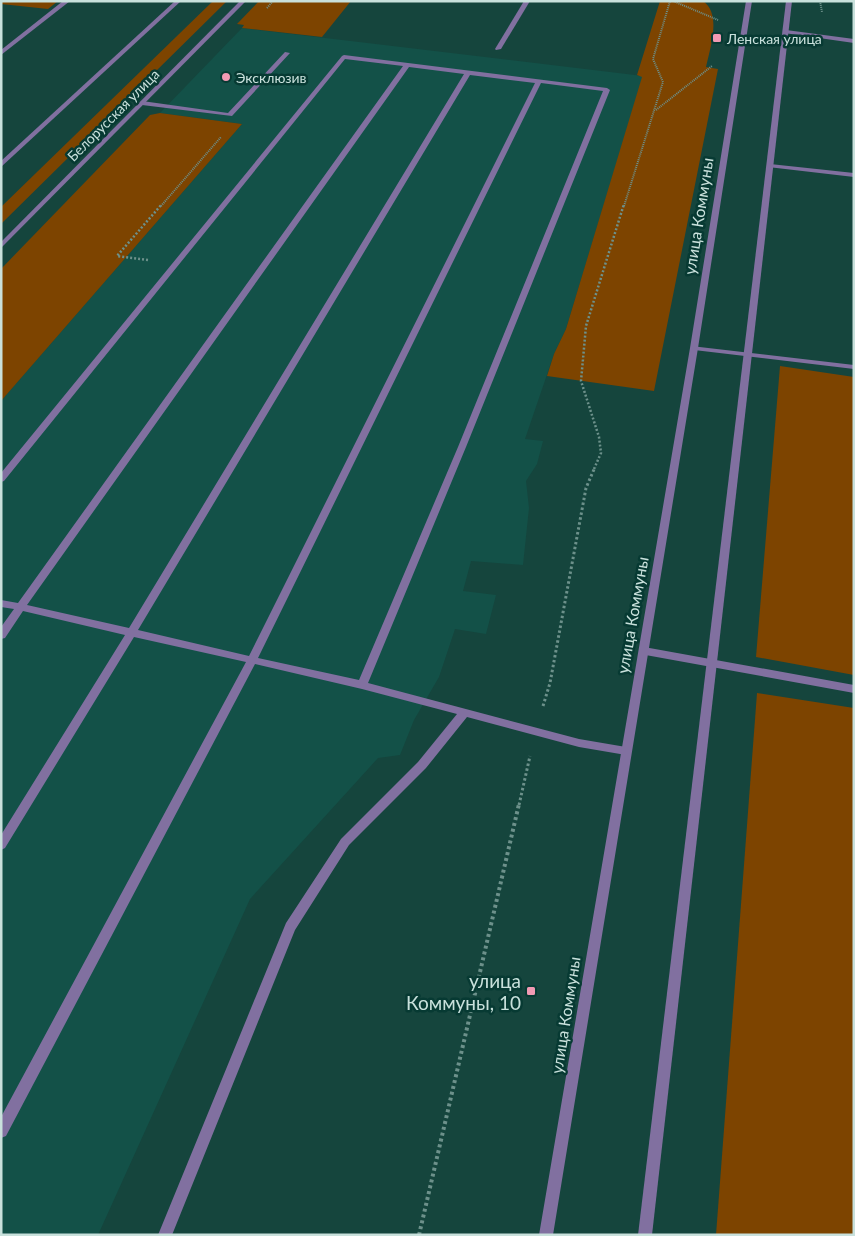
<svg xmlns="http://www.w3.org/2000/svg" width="855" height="1236" font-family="Lato,sans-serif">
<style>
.built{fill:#135148}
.green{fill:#7d4400}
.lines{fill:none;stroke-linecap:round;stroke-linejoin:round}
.path-far3{stroke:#6d918b;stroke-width:2;stroke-dasharray:1 1;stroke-linecap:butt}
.path-far2{stroke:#6d918b;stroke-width:2.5;stroke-dasharray:2 2;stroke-linecap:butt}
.path-far1{stroke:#6d918b;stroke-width:3;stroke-dasharray:2.5 2.5;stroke-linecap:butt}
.path{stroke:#6d918b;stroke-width:4;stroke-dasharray:3 3;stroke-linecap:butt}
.service{fill:#8170a0;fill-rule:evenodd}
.minor{fill:#8170a0;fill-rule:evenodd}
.tertiary{fill:#8170a0;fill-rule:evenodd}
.poi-dot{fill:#f19ab3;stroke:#073a33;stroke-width:2}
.labels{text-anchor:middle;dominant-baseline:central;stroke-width:5;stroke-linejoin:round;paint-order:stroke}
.far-poi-label{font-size:14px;fill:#c9e1dc;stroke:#073a33;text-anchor:start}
.far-street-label{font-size:14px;fill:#c9e1dc;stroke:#073a33}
.street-label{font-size:16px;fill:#c9e1dc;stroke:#073a33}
.near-poi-label{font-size:19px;fill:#c9e1dc;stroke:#073a33;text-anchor:end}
</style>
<rect width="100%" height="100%" fill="#15453d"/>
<!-- built -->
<path class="built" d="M242,28L643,76L566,329L554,354L525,439L543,441L537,464L526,481L529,508L523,565L471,561L463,591L496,595L486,634L455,629L439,677L414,720L400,755L378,758L250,899L98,1235H1V401L242,124L160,113Z"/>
<!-- green -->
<g class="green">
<path d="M1,1H58L48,9L1,4Z"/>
<path d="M213,1H227L1,224V207Z"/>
<path d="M259,1H351L322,37L242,28L244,25L237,24Z"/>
<path d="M660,1H703C722,14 710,48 706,67L718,69L654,391L547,376L554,354L566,329L642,77L637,75Z"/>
<path d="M160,113L242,124L1,401V269L150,115Z"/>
<path d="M780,366L854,377V675L756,657Z"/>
<path d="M757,693L854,708V1235H716Z"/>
</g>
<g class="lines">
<!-- path-far3 -->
<g class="path-far3">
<path d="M673,1L718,20"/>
<path d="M820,1L822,12"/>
<path d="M267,8L273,1"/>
<path d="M656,110L712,66"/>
<path d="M161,206L221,137"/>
<path d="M624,206L663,82L653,59L670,1"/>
</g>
<!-- path-far2 -->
<g class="path-far2">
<path d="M148,260L117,256L162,204"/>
<path d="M594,469L601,453L599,437L581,381L586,326L624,204"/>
</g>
<!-- path-far1 -->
<g class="path-far1">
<path d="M543,706L550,683L586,488L595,467"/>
<path d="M519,805L530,756"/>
</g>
<!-- path -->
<path class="path" d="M419,1235L519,804"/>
<!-- service -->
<g class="service">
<path d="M63,1H70L1,55V50Z"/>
<path d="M175,1H181L1,167V161Z"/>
<path d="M524,1H530L501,49L496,50L495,49Z"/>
<path d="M786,30L854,39V43L784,33V31Z"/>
<path d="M285,52L290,53L232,116L142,105L139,103L142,101L228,113Z"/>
<path d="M344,55L607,88L610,90L466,447L368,683L579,739L626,747L630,748L631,751L630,754L626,755L579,747L467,717L426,768L349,845L295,930L172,1235H158L286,923L341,839L418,762L457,714L362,689L255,664L6,1136L1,1138V1117L246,662L134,637L5,848L1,850V835L125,635L23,611L5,638L1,639V627L14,609L1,607V600L18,603L403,66L345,59L4,481L1,482V473L342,56ZM409,67L464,74L129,628L27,605ZM470,75L535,83L249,656L138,630ZM541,83L603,91L458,447L359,680L258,658Z"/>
<path d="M770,164L854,173V177L768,167V165Z"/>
<path d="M691,346L854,365V369L694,350H691Z"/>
<path d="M644,647L854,685V693L640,654L639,651L640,648Z"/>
</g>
<!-- minor -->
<path class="minor" d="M240,1H246L1,248V242Z"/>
<!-- tertiary -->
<g class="tertiary">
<path d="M746,1H752L698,348L553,1235H539L690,348Z"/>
<path d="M786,1H792L652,1235H638Z"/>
</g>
</g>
<!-- markers -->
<g class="poi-dot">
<rect x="712" y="33" width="10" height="10" rx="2.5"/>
<circle cx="226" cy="77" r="5"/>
<rect x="526" y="986" width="10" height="10" rx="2.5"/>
</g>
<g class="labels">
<!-- far-poi labels -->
<g class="far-poi-label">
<text x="727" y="38">Ленская улица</text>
<text x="236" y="77">Эксклюзив</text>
</g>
<!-- far-street labels -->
<g class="far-street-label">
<text transform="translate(113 115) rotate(-45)">Белорусская улица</text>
</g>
<!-- street labels -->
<g class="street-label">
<text transform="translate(698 216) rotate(-81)">улица Коммуны</text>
<text transform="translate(632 615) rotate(-80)">улица Коммуны</text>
<text transform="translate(565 1015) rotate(-81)">улица Коммуны</text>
</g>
<!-- near-poi labels -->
<g class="near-poi-label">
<text x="521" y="980">улица<tspan x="521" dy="22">Коммуны, 10</tspan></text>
</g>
</g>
<!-- border -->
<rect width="855" height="1236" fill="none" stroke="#c9e1dc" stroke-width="5"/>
</svg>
